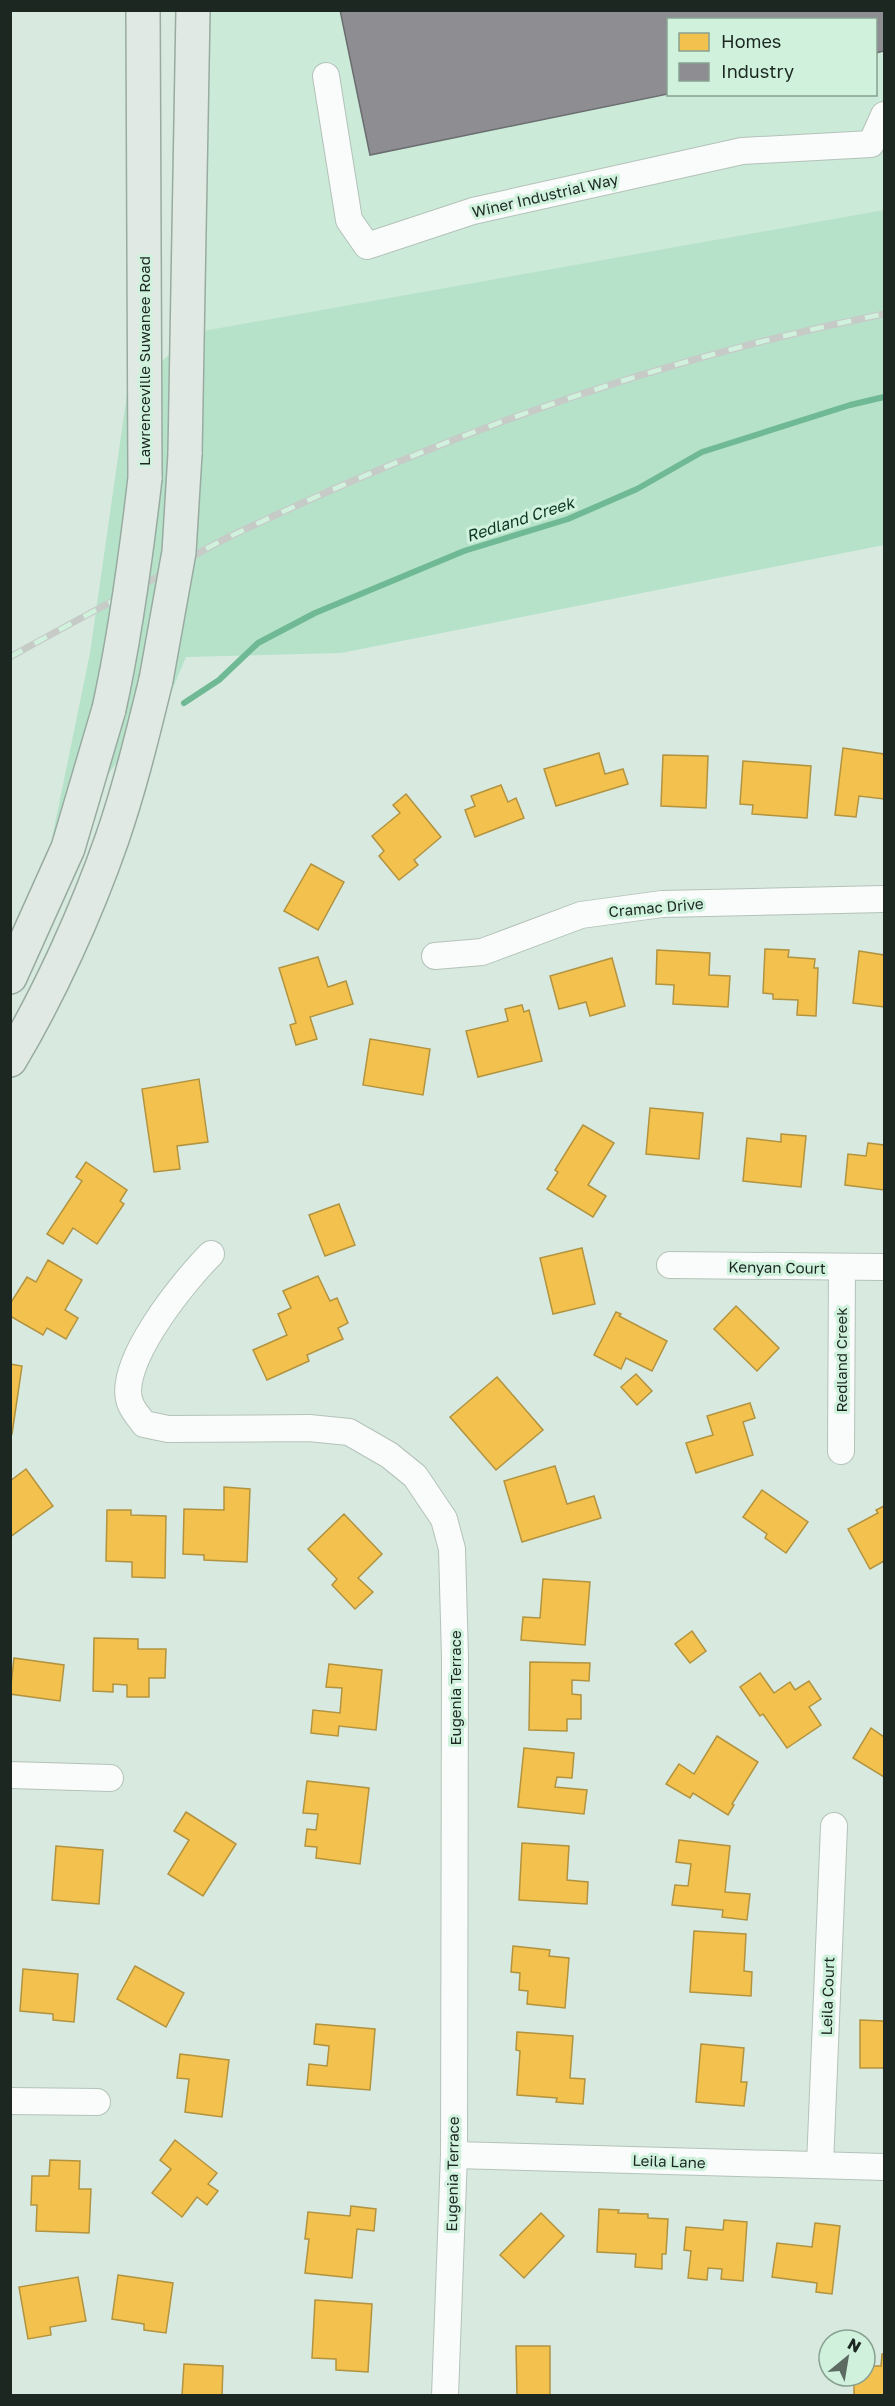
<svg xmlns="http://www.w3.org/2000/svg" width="895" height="2406" font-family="'Golos Text',sans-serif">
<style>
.built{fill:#cbead7;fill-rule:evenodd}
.green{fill:#b6e2c9}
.homes{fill:#f2c14e;stroke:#b29340;stroke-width:1.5}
.industry{fill:#8d8d92;stroke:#6b6e70;stroke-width:1.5}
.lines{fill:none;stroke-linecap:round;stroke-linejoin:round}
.stream{stroke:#70b995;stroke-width:6}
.minor-casing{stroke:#b4c2ba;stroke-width:28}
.major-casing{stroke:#98aba0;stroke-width:36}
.minor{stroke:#f9fcfa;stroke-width:26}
.major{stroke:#e1e9e5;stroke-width:33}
.rail-casing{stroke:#c6cbc8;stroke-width:7}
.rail{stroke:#d0f2dd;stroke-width:4.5;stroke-dasharray:14;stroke-linecap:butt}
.major-bridge-casing{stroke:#98aba0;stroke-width:36;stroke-linecap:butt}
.major-bridge{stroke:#e1e9e5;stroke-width:33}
.labels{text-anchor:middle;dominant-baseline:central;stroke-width:6;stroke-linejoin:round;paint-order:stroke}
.street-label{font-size:15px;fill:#1b2720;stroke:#d0f2dd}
.water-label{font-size:16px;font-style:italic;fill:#0c3623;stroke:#d0f2dd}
</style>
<rect width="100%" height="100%" fill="#d8eadf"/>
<!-- built -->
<path class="built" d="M188,11H884V210L192,333ZM668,20H876V94H668Z"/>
<!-- green -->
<path class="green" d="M884,210V545L341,653L186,657L170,695L50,848L90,653L127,394L192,333Z"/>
<!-- homes -->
<g class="homes">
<path d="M843,748L884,754V799L859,796L856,817L835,815Z"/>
<path d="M599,753L605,774L623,769L628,784L556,806L544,769Z"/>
<path d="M663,755L708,756L706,808L661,806Z"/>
<path d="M743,761L811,766L807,818L752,814L753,805L740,804Z"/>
<path d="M501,785L508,802L516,798L524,818L475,837L465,810L475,806L471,796Z"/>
<path d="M406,794L441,837L414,860L418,865L399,880L379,856L384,851L372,836L400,813L393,805Z"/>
<path d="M311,864L344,882L318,930L284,911Z"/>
<path d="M765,949L789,950L788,957L815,959L814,968H818L816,1016L797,1015L798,1000L773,999V994L763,993Z"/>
<path d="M657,950L710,953L709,975L730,976L728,1007L673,1004L674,985L656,984Z"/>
<path d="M859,951L884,955V1007L853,1003Z"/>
<path d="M318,957L328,987L346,981L353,1004L310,1017L317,1039L296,1045L290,1025L296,1023L279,968Z"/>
<path d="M612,958L625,1006L590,1016L586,1002L559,1009L550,976Z"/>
<path d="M522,1005L524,1012L529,1010L542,1061L478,1077L466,1031L508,1021L505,1009Z"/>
<path d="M370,1039L430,1049L423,1095L363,1085Z"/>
<path d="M199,1079L208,1142L177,1146L180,1169L154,1172L142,1089Z"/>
<path d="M650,1108L703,1113L699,1159L646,1154Z"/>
<path d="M583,1125L614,1143L588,1185L606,1196L593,1217L547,1189L558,1172L555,1170Z"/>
<path d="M781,1134L806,1136L801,1187L743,1181L747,1138L781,1142Z"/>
<path d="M868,1143L884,1145V1190L845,1185L848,1154L866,1156Z"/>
<path d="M86,1162L127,1190L120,1201L124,1204L97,1244L73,1228L63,1244L47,1234L82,1181L76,1177Z"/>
<path d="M339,1204L355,1245L325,1256L309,1215Z"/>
<path d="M582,1248L595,1304L553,1314L540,1258Z"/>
<path d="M48,1260L82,1280L65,1310L78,1318L66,1339L47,1328L43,1335L10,1316V1304L27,1277L36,1282Z"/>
<path d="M318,1276L330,1301L337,1298L348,1323L338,1328L343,1339L307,1355L309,1361L267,1380L253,1350L287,1335L278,1314L291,1308L283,1291Z"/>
<path d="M736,1306L779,1348L757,1371L714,1329Z"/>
<path d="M616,1312L621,1314L619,1316L667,1341L652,1371L626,1358L621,1369L594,1355Z"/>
<path d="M10,1364L22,1366L12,1434H10Z"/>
<path d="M636,1374L652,1391L637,1405L621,1387Z"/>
<path d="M497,1377L543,1430L496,1470L450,1417Z"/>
<path d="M750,1403L755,1418L743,1422L753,1455L696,1473L686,1443L713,1435L707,1416Z"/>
<path d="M555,1466L567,1504L594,1496L601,1518L522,1542L504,1481Z"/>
<path d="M26,1469L53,1506L10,1537V1481Z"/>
<path d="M224,1487L250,1489L247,1562L204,1560V1555L183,1554L184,1509L224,1510Z"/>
<path d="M762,1490L808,1522L786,1553L765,1538L767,1534L743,1517Z"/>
<path d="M884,1506V1561L870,1569L848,1529L878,1513L876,1510Z"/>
<path d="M107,1510H131V1515L166,1516L165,1578L132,1577V1562L106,1561Z"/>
<path d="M344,1514L382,1554L358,1578L373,1592L355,1609L332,1585L337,1579L308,1549Z"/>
<path d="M543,1579L590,1582L585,1645L521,1640L523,1617L540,1618Z"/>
<path d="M692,1631L706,1651L690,1663L675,1644Z"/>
<path d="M94,1638L138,1639V1649H166L165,1678H149V1697H127V1685L113,1684V1692L93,1691Z"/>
<path d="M14,1658L64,1665L60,1701L10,1694Z"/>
<path d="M530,1662L590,1663L589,1681L572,1680V1694L581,1695V1719H567V1731L529,1730Z"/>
<path d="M329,1664L382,1670L376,1730L339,1726L338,1736L311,1733L313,1710L340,1713L342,1688L326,1687Z"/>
<path d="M760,1673L774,1693L790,1682L795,1690L809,1681L821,1699L809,1707L821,1725L787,1748L763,1714L760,1716L740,1687Z"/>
<path d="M871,1728L884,1737V1777L853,1758Z"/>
<path d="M717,1736L758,1762L732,1804L734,1805L728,1815L693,1793L690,1798L666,1784L679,1764L694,1774Z"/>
<path d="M524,1748L574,1753L572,1778L557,1777L555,1787L587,1790L584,1814L518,1807Z"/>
<path d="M307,1781L369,1788L360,1864L316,1858L317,1847L305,1846L307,1829L316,1830L318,1814L303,1813Z"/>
<path d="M186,1812L236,1844L203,1896L168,1874L189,1840L174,1831Z"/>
<path d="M679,1840L730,1846L725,1892L750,1894L747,1920L722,1917L723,1910L672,1905L675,1885L688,1886L691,1864L676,1862Z"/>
<path d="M522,1843L569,1846L567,1880L588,1882L587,1904L519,1900Z"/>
<path d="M56,1846L103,1850L99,1904L52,1900Z"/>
<path d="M694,1931L746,1934L744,1971L752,1972L751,1996L690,1992Z"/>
<path d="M513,1946L550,1950L549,1956L569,1958L565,2008L527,2004L528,1991L519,1990L520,1973L511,1972Z"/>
<path d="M135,1966L184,1993L166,2027L117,1999Z"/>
<path d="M23,1969L78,1974L74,2022L53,2020V2014L20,2011Z"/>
<path d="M860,2020L884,2021V2068H860Z"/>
<path d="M316,2024L375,2029L370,2090L307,2085L309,2064L327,2066L329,2046L314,2044Z"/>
<path d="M517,2032L573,2036L570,2078L585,2079L583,2104L556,2102L557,2098L517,2095L520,2051L516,2050Z"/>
<path d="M701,2044L744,2048L741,2082H747L744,2106L696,2102Z"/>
<path d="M180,2054L229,2060L222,2117L185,2112L189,2079L177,2078Z"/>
<path d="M175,2140L217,2173L208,2184L218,2191L207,2205L197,2197L182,2217L152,2193L171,2169L160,2160Z"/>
<path d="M50,2160L80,2161L79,2189H91L89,2233L36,2231L37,2205H31L32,2176H49Z"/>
<path d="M351,2206L376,2209L374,2231L357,2229L352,2278L305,2273L309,2239H305L308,2212L350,2216Z"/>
<path d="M599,2209L619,2210L618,2213L648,2214V2218L668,2219L666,2254H662V2269L635,2267L636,2254L597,2252Z"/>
<path d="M541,2213L564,2236L524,2278L500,2255Z"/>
<path d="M724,2220L747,2222L743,2281L721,2279L722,2269L708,2268L707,2280L688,2278L691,2251L684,2250L686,2227L723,2230Z"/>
<path d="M815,2223L840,2226L832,2294L816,2292L817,2283L772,2277L777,2243L812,2247Z"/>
<path d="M118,2275L173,2283L166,2333L144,2330V2324L112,2319Z"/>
<path d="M78,2277L86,2321L50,2327L51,2335L28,2339L19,2287Z"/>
<path d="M315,2300L372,2304L368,2372L336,2370V2359L312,2358Z"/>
<path d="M516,2346H550V2396H517Z"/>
<path d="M882,2354H884V2396H854V2376H865V2366H881Z"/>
<path d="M184,2364L223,2366L222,2396H182Z"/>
</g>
<!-- industry -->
<path class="industry" d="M340,10H884V51L876,53V20H668V94L370,155Z"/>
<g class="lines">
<!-- stream -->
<path class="stream" d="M184,703L219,680L258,643L315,613L464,551L568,519L637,489L702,452L850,405L884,397"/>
<defs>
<g id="minor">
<path d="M326,76L349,220L367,246L473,211L742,151L871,144L884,115"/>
<path d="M435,956L482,952L581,915L662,904L884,899"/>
<path d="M211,1254C185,1280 113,1367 131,1405C134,1412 140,1418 144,1424L168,1429L309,1428L349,1432L389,1455L415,1476L444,1519L452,1549L455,1657L454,2155L445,2396"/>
<path d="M670,1265L884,1267"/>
<path d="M841,1451L842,1268"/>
<path d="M10,1775L110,1778"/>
<path d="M10,2101L97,2102"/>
<path d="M454,2155L884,2167"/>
<path d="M820,2165L834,1826"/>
</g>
<g id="major">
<path d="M143,10L145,478"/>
<path d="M185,454L193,10"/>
<path d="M10,977L68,848L109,709"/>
<path d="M10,1060C49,995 87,911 112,839C130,787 143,733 156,680"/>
</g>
</defs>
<!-- minor casing -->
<use href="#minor" class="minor-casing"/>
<!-- major casing -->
<use href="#major" class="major-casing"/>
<!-- minor -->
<use href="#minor" class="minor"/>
<!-- major -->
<use href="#major" class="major"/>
<defs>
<path id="rail" d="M10,657C57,631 105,605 152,580C178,565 204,549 231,536C440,436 657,359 884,314"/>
</defs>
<!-- rail casing -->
<use href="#rail" class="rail-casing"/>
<!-- rail -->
<use href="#rail" class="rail"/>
<defs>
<g id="major-bridge">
<path d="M156,680L179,552L185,454"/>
<path d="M109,709C126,632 136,556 145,478"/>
</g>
</defs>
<!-- major-bridge casing -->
<use href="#major-bridge" class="major-bridge-casing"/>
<!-- major-bridge -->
<use href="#major-bridge" class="major-bridge"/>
</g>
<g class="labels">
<!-- street labels -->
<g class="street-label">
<text transform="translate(545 195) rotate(-13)">Winer Industrial Way</text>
<text transform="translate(144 361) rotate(-90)">Lawrenceville Suwanee Road</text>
<text transform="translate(656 907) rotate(-5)">Cramac Drive</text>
<text transform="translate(777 1267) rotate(1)">Kenyan Court</text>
<text transform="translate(841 1360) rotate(-90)">Redland Creek</text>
<text transform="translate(455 1688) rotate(-90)">Eugenia Terrace</text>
<text transform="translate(827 1996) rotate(-88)">Leila Court</text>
<text transform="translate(669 2161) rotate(2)">Leila Lane</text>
<text transform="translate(452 2174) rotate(-89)">Eugenia Terrace</text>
</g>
<!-- water labels -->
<g class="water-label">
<text transform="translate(520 519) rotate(-18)">Redland Creek</text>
</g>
</g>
<!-- border -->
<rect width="895" height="2406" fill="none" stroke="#1b2720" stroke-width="24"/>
<!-- legend -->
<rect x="667" y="18" width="210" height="78" fill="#d0f2dd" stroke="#88a191" stroke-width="1.5"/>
<rect x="679" y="33" width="30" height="18" fill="#f2c14e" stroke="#88a191" stroke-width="1.5"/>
<text x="721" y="48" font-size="18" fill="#1b2720">Homes</text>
<rect x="679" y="63" width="30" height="18" fill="#8d8d92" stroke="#88a191" stroke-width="1.5"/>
<text x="721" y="78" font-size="18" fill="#1b2720">Industry</text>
<!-- north arrow -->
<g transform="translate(847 2358) rotate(30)"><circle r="28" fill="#d0f2dd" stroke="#88a191" stroke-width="1.5"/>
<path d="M0-4.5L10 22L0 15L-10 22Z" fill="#5d6b63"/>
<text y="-9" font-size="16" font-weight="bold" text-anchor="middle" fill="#1b2720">N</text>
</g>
</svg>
